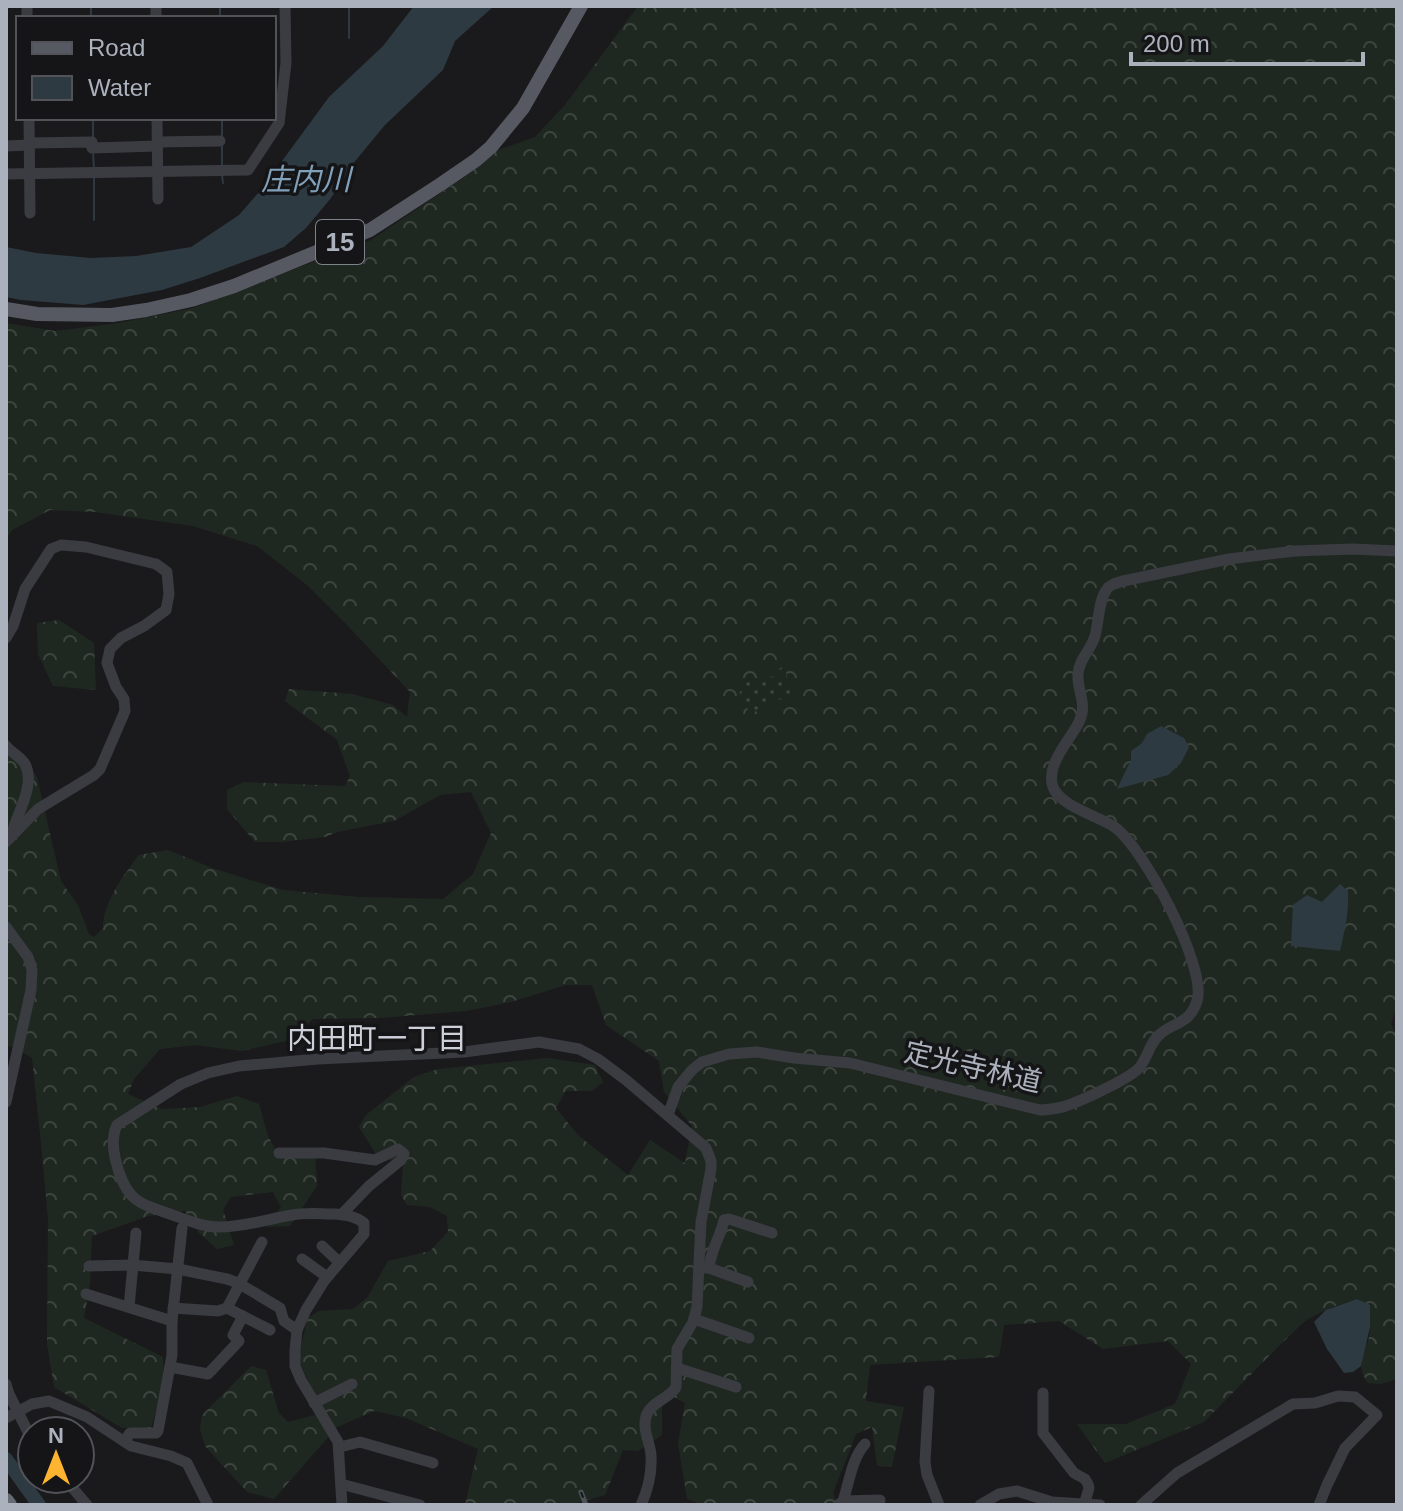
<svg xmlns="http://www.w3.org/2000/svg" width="1403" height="1511" font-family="Arial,'Noto Sans JP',sans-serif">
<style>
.forest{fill:url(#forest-crowns)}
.park{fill:url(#park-dots)}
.water{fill:#2e3a42}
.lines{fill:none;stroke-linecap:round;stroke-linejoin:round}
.stream{stroke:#2e3a42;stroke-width:2}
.river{stroke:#2e3a42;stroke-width:14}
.minor{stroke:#3a3c42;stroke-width:11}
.major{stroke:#565961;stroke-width:14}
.highway{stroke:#666a73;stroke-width:16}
.rail-casing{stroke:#4d5057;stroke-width:5}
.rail{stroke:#151517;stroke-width:2;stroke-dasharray:6;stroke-linecap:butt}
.labels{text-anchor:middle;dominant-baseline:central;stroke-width:7;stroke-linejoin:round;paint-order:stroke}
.shield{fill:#151517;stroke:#7e828b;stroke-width:2}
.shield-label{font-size:26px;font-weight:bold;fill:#abb1bd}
.street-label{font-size:28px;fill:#abb1bd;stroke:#151517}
.water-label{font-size:30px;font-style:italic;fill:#81a0b9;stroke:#151517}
.neighbourhood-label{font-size:30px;fill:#cdd0d8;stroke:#151517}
</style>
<defs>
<pattern id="forest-crowns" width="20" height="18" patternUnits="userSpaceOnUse" patternTransform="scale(2)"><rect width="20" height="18" fill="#1f2820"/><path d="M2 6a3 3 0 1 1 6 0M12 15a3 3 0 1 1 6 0" fill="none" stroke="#3d453e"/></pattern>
<pattern id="park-dots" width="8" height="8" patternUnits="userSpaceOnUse" patternTransform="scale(2)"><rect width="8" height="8" fill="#1f2820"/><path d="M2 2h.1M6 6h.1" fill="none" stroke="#3d453e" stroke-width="1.8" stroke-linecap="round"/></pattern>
</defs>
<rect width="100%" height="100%" fill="#1a1a1c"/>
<!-- forest -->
<g class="forest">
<path d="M638,6H1397V1006L1391,1024L1397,1036V1379L1381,1384L1368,1383C1352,1360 1370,1350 1370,1328C1370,1319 1361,1307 1357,1299L1332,1307L1306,1320L1281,1344L1204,1422L1105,1463L1077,1424H1126L1175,1404L1191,1364L1168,1341L1103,1349L1059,1321L1004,1325L999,1357L870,1365L866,1401L904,1407L892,1467L877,1466L872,1427L856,1434L833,1493L837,1505H704L687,1499L678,1443L685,1403L662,1391V1435L638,1451L623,1450L605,1495L570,1505H465L478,1449L406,1418L374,1411L337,1427L274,1499L247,1492L205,1446L200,1430L202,1415L251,1366L266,1370L279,1413L288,1422L323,1413L298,1358L308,1318L319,1311L353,1309L367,1298L388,1261L430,1251L448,1232L447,1216L430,1207L407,1205L401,1195L403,1165L376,1154L359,1127L366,1115L414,1077L438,1069L548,1058L595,1065L603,1082L592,1091H566L556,1108L578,1135L628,1175L650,1140L685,1163L692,1126L664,1092L659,1061L606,1025L592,985H566L511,1002L466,1011L380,1018L313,1019L286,1041L242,1051L196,1045L160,1049L134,1079L128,1094L162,1109L200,1107L237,1096L259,1104L268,1136L277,1152L315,1150L317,1186L290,1226L266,1227L281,1207L273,1192L231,1197L223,1210L234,1245L217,1249L199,1233L185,1211L148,1216L92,1236L90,1283L84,1318L163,1357L164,1383L151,1428H122L54,1387L47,1344L48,1220L41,1143L32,1058L14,1047L6,1046V737L37,777L61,881L78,905L89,934L94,937L103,928C103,902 124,875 139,855L168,850L212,868L283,890L360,897L443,899L473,874L491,833L471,792L440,795L394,821L337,832L325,837L282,842H255L227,809V790L244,782L345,786L350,776L337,740L285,701L289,689L352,694L393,705L407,717L410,692L348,626L307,585L257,546L193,526L95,512L50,510L12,530L6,539V323L55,331L119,323L193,308L371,240L463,178L498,150L535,137L565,105Z"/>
<path d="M59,620L94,643L96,690L53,686L38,654L37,623Z"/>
</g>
<!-- park -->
<path class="park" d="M782,667H785L789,686L802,694L801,698C794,697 779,699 772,701C766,703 761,709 754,712C745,708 739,705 738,695L746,683L766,673L771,677L776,676L778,670Z"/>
<!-- water -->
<g class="water">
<path d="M414,6H494L455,41L443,70L385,125L356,160L331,198L306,228L284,247L200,278L162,290L83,305L21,300L6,297V247L36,253L91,258L136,256L191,247L239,215L260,191L329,97L383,46Z"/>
<path d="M1161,726L1184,738L1189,747L1181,763L1168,775L1117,789L1131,760V751L1142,743L1147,734Z"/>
<path d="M1340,884L1348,891C1349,911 1345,930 1340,951L1291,946L1293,905L1307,895L1322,902Z"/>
<path d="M1357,1299L1370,1305V1327L1361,1366L1353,1372L1344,1373L1327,1349L1314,1322L1326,1310Z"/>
</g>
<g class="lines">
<!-- stream -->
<g class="stream">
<path d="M91,6V18"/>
<path d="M220,6V18"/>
<path d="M349,6V38"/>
<path d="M93,118V137"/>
<path d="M222,118V137"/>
<path d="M222,143V165"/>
<path d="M93,152L94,169"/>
<path d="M222,175L223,183"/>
<path d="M94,176V220"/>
</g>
<!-- river -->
<path class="river" d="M6,1459L39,1505"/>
<!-- minor -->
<g class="minor">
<path d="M27,6V18"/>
<path d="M156,6V18"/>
<path d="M29,118L30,213"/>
<path d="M157,118L158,199"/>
<path d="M158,142L220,141"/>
<path d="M29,143L92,142V148L158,146"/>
<path d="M6,146L30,145"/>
<path d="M6,174L248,170L279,123L286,63L285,6"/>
<path d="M6,638L13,626L25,589L51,549L61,545L86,547L156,564L167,572L169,594L166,610L144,626L121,638L110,649L107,663L116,687L124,699L125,711L100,769L94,775L38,809L6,842"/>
<path d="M6,746C11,752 21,757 25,764C36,784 17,814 12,833"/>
<path d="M6,927L28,957L32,970L31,990L6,1102"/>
<path d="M668,1115L678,1087L692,1070L702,1062L729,1054L757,1052L794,1058L850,1063L1040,1110C1046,1110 1052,1109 1058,1108C1074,1105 1129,1079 1139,1068C1147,1059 1149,1045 1158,1036C1173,1021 1189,1026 1197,1001C1208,968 1142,844 1113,826C1098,816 1060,806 1053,787C1045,765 1070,740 1079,722C1088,704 1077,692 1078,674C1079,659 1091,650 1095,636C1099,622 1098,601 1107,589C1110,584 1117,583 1123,581L1229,559L1295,551L1352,549L1397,551"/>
<path d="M279,1153H324L375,1160L398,1149L404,1154L401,1160L369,1186L344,1212V1215"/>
<path d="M322,1246L339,1262"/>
<path d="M302,1259L327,1277"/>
<path d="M89,1266L132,1265L178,1269L227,1279L238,1283L280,1308L284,1321L297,1330"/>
<path d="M705,1268H709L748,1282"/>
<path d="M709,1268C711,1249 720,1238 724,1220L729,1219L772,1233"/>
<path d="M86,1294L172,1321"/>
<path d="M129,1307L136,1233"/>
<path d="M173,1308L218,1311L227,1308L262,1242"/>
<path d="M227,1308L270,1330"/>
<path d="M694,1319L749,1338"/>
<path d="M170,1367L208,1374L239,1341L233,1335L243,1316"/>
<path d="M677,1368L736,1387"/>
<path d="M6,1384L9,1394L32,1440"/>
<path d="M929,1391L925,1462L927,1475L939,1505"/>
<path d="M1043,1393V1433L1074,1473L1085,1479L1088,1484L1089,1488L1084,1505"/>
<path d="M314,1403L352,1384"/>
<path d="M6,1418L32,1404L49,1401L87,1417L131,1446L171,1456L187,1463L208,1505"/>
<path d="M125,1441L130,1433H156L158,1431L172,1355V1321L182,1228"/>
<path d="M340,1447L360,1442L433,1463"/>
<path d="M65,1479L87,1505"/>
<path d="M341,1484L420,1505"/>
<path d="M843,1501L880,1500"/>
<path d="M342,1505L338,1442L301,1380L295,1366V1350L297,1330L306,1310L324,1281L364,1234V1223C356,1216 345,1215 335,1214C321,1214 307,1212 292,1215C268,1219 244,1227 220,1227C202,1227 184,1219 167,1213C140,1204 128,1200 119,1172C114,1157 110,1139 117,1125L181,1084L208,1073L239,1066L318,1059L464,1052L539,1042L579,1049L598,1059L626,1080L706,1148L711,1161V1169L701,1222L697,1307L693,1322L677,1349L676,1387C670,1398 654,1401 648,1412C640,1426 650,1441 651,1455C652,1472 648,1490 641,1505"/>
<path d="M838,1505L843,1501C849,1483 852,1458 865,1444"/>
<path d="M980,1505L999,1494L1017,1491L1052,1502L1100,1505"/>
<path d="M1141,1505L1177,1473L1293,1404L1315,1403L1338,1396L1355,1397L1377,1415L1345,1448L1327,1485L1319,1505"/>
</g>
<!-- major -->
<path class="major" d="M6,309L37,314L112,315L146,310L191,300L234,286L370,230L441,184L476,160L491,147L523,108L581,6"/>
<!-- highway -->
<path class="highway" d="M6,1501L9,1505"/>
<defs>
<path id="rail" d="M581,1492L586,1505"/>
</defs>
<!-- rail casing -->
<use href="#rail" class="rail-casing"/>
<!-- rail -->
<use href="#rail" class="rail"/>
</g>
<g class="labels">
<!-- shield labels -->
<rect class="shield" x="316" y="220" width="48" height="44" rx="6"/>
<g class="shield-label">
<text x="340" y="242">15</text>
</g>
<!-- street labels -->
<g class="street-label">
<text transform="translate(973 1067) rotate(13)">定光寺林道</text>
</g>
<!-- water labels -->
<g class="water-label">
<text x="306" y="179">庄内川</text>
</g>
<!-- neighbourhood labels -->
<g class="neighbourhood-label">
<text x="377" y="1038">内田町一丁目</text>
</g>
</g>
<!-- border -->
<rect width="1403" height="1511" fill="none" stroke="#abb1bd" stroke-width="16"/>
<!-- legend -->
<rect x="16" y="16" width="260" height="104" fill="#151517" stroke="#515359" stroke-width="2"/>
<rect x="32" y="42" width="40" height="12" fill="#565961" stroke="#515359" stroke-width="2"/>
<text x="88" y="56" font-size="24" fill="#abb1bd">Road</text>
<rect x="32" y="76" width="40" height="24" fill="#2e3a42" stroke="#515359" stroke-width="2"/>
<text x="88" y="96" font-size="24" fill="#abb1bd">Water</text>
<!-- north arrow -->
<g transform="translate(56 1455)"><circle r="38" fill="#151517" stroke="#515359" stroke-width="2"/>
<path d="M0-6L14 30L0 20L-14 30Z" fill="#feb430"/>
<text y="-12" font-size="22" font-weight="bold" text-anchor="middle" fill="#abb1bd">N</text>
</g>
<!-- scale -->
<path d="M1131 52v12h232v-12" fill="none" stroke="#abb1bd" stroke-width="4"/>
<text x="1143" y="52" font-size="24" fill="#abb1bd" stroke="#151517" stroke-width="6" paint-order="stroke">200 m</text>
</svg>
